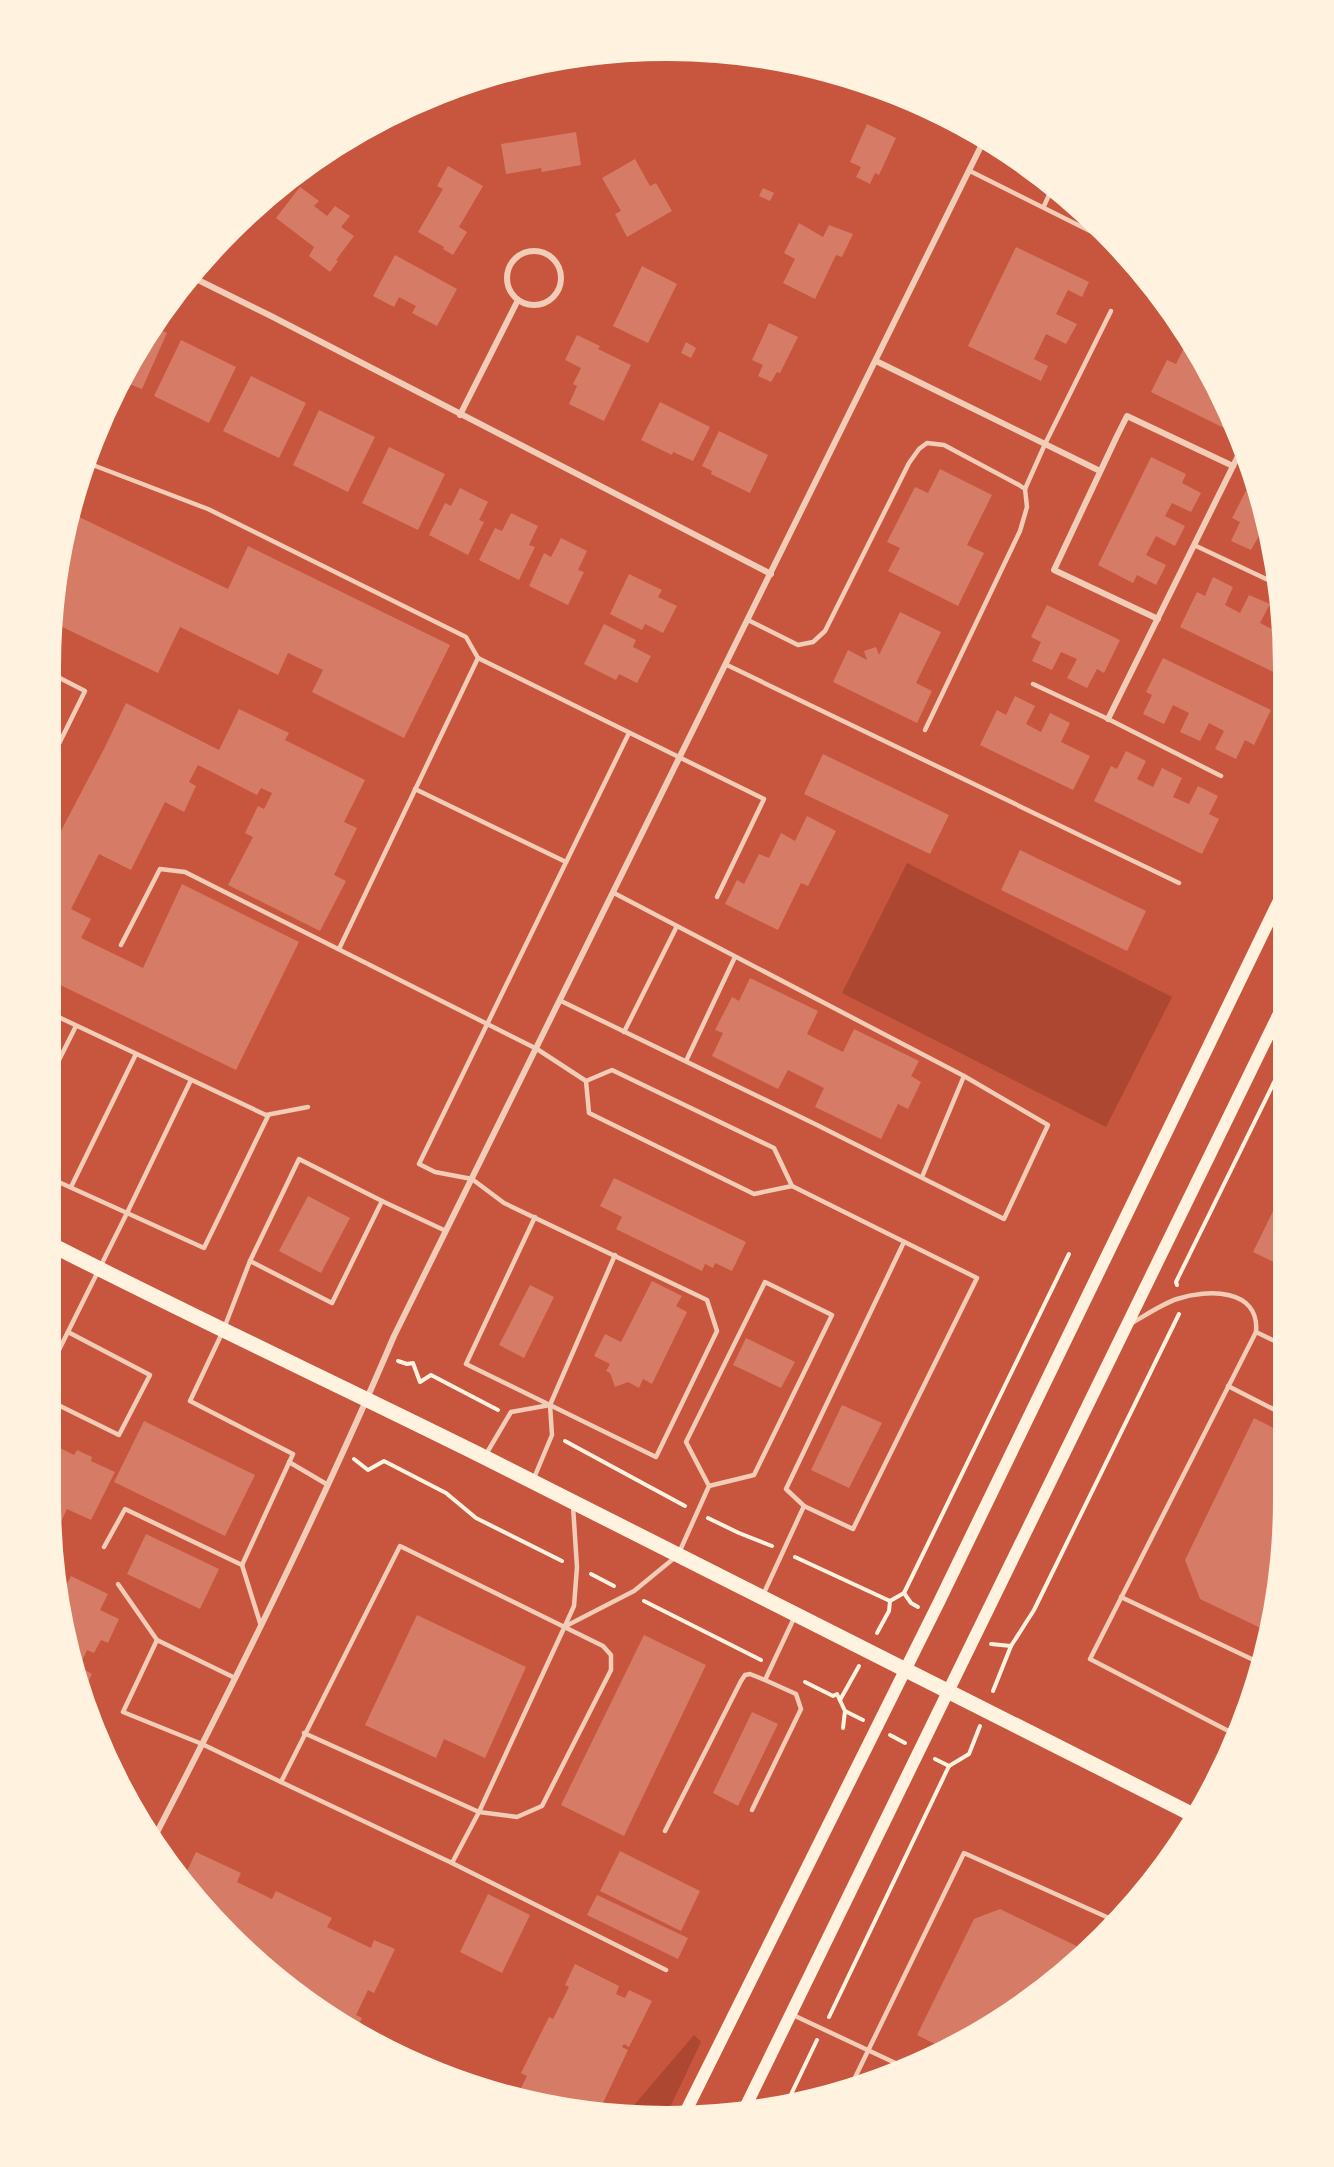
<svg xmlns="http://www.w3.org/2000/svg" width="1334" height="2167" font-family="'Alegreya Sans',sans-serif">
<style>
.green{fill:#ae4732}
.building{fill:#d67c66}
.lines{fill:none;stroke-linecap:round;stroke-linejoin:round}
.path{stroke:#fff3e0;stroke-width:4}
.service{stroke:#f1ccb7;stroke-width:4.5}
.minor{stroke:#f1ccb7;stroke-width:6}
.secondary{stroke:#fff3e0;stroke-width:12}
.primary{stroke:#fff3e0;stroke-width:15}
.rim{fill:none;stroke:#fff3e0;stroke-width:8}
</style>
<rect width="100%" height="100%" fill="#c8553d"/>
<!-- green -->
<g class="green">
<path d="M907,863L1172,997L1106,1127L842,993Z"/>
<path d="M694,2035L701,2042L664,2120L623,2118Z"/>
</g>
<!-- building -->
<g class="building">
<path d="M867,124L896,138L879,175L875,173L870,184L856,177L861,167L850,162Z"/>
<path d="M576,132L581,165L542,172L541,168L506,174L501,144Z"/>
<path d="M635,159L650,186L656,183L672,211L627,237L615,214L621,211L602,178Z"/>
<path d="M448,166L483,186L459,227L467,232L453,255L443,249L444,247L418,232L443,189L437,186Z"/>
<path d="M278,186L281,188L274,201L267,197L270,192Z"/>
<path d="M300,187L319,201L314,206L327,216L335,206L350,216L341,227L354,236L336,260L338,261L330,272L309,256L314,247L276,218Z"/>
<path d="M763,188L774,193L770,201L759,196Z"/>
<path d="M799,223L823,237L829,225L853,234L842,257L836,255L815,299L783,283L795,259L784,253Z"/>
<path d="M1016,247L1089,282L1082,297L1068,290L1056,314L1077,324L1066,344L1046,334L1034,359L1048,366L1041,381L968,346Z"/>
<path d="M395,255L457,289L437,326L412,313L416,306L399,297L394,307L373,296Z"/>
<path d="M642,266L677,284L648,343L613,326Z"/>
<path d="M769,323L798,337L780,373L777,372L771,382L758,376L763,365L752,360Z"/>
<path d="M153,327L167,333L142,389L122,381Z"/>
<path d="M577,335L600,346L598,349L631,365L604,421L569,404L577,386L573,384L581,368L565,360Z"/>
<path d="M181,340L236,367L209,423L154,396Z"/>
<path d="M686,342L696,348L691,358L681,353Z"/>
<path d="M1185,346L1205,357L1197,374L1213,382L1214,380L1229,416L1224,428L1151,392L1167,360L1176,364Z"/>
<path d="M251,376L306,403L279,458L223,431Z"/>
<path d="M660,402L710,427L693,461L673,452L672,455L641,440Z"/>
<path d="M319,410L375,437L348,492L293,465Z"/>
<path d="M719,431L768,455L750,493L711,474L712,471L702,466Z"/>
<path d="M389,447L445,474L418,530L362,503Z"/>
<path d="M1151,457L1186,474L1182,483L1201,493L1191,512L1172,503L1165,516L1185,526L1175,546L1156,536L1146,555L1166,565L1156,585L1137,575L1133,583L1098,565Z"/>
<path d="M940,469L992,495L967,545L984,553L958,606L888,571L900,548L887,542L915,487L928,493Z"/>
<path d="M1250,483L1259,488L1266,506L1271,537L1261,532L1251,550L1231,541L1240,522L1232,518Z"/>
<path d="M460,488L488,502L479,520L484,522L468,555L429,535L445,503L451,506Z"/>
<path d="M71,513L228,589L248,546L450,645L404,738L312,692L323,670L288,653L278,675L180,627L158,673L52,622V586Z"/>
<path d="M511,513L538,526L529,545L535,547L519,580L479,560L495,528L502,531Z"/>
<path d="M561,538L587,551L578,570L584,572L568,605L529,586L544,553L551,557Z"/>
<path d="M629,574L662,590L658,597L677,606L663,633L645,624L642,630L610,614Z"/>
<path d="M1213,577L1233,587L1225,605L1240,613L1249,595L1270,604L1260,623L1276,631L1284,614L1286,626V678L1180,627L1197,592L1205,596Z"/>
<path d="M1047,605L1120,640L1104,673L1097,669L1087,688L1067,678L1077,659L1061,652L1052,670L1032,661L1041,642L1031,637Z"/>
<path d="M900,612L941,632L916,683L932,691L917,723L833,682L848,650L867,660L864,651L876,647L879,655Z"/>
<path d="M604,624L636,640L633,647L651,656L637,683L619,674L616,680L584,664Z"/>
<path d="M1163,658L1271,710L1254,745L1245,740L1236,759L1215,749L1224,731L1209,723L1200,741L1180,732L1189,713L1173,705L1164,724L1143,714L1152,695L1146,692Z"/>
<path d="M1015,696L1035,706L1026,724L1041,732L1050,713L1070,723L1061,742L1090,756L1073,790L980,745L997,710L1006,715Z"/>
<path d="M126,703L219,750L239,709L289,733L285,740L365,780L344,822L357,828L334,875L346,881L320,931L228,885L253,837L245,833L258,806L264,809L272,793L261,788L257,795L198,765L189,782L196,786L184,812L165,802L131,870L99,854L71,909L91,919L81,938L143,968L182,884L299,942L236,1070L52,981V848L105,747Z"/>
<path d="M1126,751L1146,761L1137,779L1153,787L1162,768L1182,778L1173,797L1189,804L1198,786L1218,796L1209,814L1219,819L1202,854L1094,801L1111,766L1117,769Z"/>
<path d="M823,754L949,815L930,854L804,794Z"/>
<path d="M807,816L836,831L808,886L801,883L778,930L725,904L737,880L744,884L759,854L769,858L781,833L795,841Z"/>
<path d="M1020,850L1146,911L1127,951L1001,890Z"/>
<path d="M750,978L818,1011L807,1034L843,1052L854,1029L919,1061L911,1076L921,1082L908,1109L898,1104L881,1139L815,1107L824,1088L788,1070L778,1089L712,1056L723,1033L715,1030L732,997L739,1001Z"/>
<path d="M614,1178L746,1242L732,1271L715,1263L713,1268L705,1264L702,1271L616,1229L622,1217L600,1206Z"/>
<path d="M308,1196L350,1218L321,1273L279,1251Z"/>
<path d="M1280,1197L1284,1200V1267L1253,1252Z"/>
<path d="M652,1281L682,1296L676,1306L687,1312L652,1384L643,1379L639,1388L628,1382L615,1387L610,1373L606,1371L610,1364L594,1356L605,1334L621,1342Z"/>
<path d="M530,1285L554,1297L524,1358L499,1345Z"/>
<path d="M746,1338L795,1362L781,1388L733,1365Z"/>
<path d="M842,1405L882,1423L849,1488L811,1470Z"/>
<path d="M1254,1418L1283,1433L1282,1581L1269,1632L1200,1599L1185,1560Z"/>
<path d="M144,1421L255,1475L225,1536L114,1482Z"/>
<path d="M52,1444L74,1455L77,1450L92,1457L91,1461L115,1472L91,1520L67,1509L58,1528L52,1525Z"/>
<path d="M146,1534L219,1569L200,1609L127,1574Z"/>
<path d="M71,1576L108,1594L100,1610L119,1619L108,1643L101,1640L94,1653L87,1650L79,1667L92,1674L81,1696L78,1694L63,1628L71,1612L57,1604Z"/>
<path d="M417,1615L526,1667L485,1758L444,1739L436,1758L365,1725Z"/>
<path d="M644,1635L706,1665L624,1836L561,1805Z"/>
<path d="M752,1712L778,1724L738,1806L713,1793Z"/>
<path d="M620,1851L700,1891L681,1931L600,1891Z"/>
<path d="M196,1852L241,1873L237,1882L272,1899L276,1891L332,1918L327,1927L371,1948L374,1940L395,1949L374,1993L368,1990L356,2015L362,2018L355,2032L322,2016L228,1939L179,1882L185,1885L190,1875L186,1873Z"/>
<path d="M488,1894L530,1915L502,1973L460,1952Z"/>
<path d="M597,1895L688,1938L678,1959L587,1915Z"/>
<path d="M1000,1909L1089,1952L1012,2016L945,2049L917,2035L974,1919Z"/>
<path d="M575,1964L619,1986L616,1994L625,1998L629,1990L652,2001L629,2047L624,2044L622,2047L628,2050L601,2107L594,2104L589,2115L509,2097L513,2090L519,2092L527,2076L521,2073L549,2017L553,2019L569,1987L565,1985Z"/>
</g>
<g class="lines">
<!-- path -->
<g class="path">
<path d="M1177,1285L1176,1282L1284,1062"/>
<path d="M398,1361L407,1364L413,1363L420,1382L431,1375L498,1410"/>
<path d="M565,1441L685,1506"/>
<path d="M354,1459L368,1470L384,1461L446,1493L476,1518L562,1561"/>
<path d="M708,1518L739,1533L772,1546"/>
<path d="M795,1557L890,1601L904,1593L1069,1254"/>
<path d="M591,1574L614,1586"/>
<path d="M904,1593L911,1603L918,1607"/>
<path d="M644,1601L761,1660"/>
<path d="M877,1633L889,1611L890,1601"/>
<path d="M991,1644L1011,1646"/>
<path d="M805,1682L833,1696L837,1694L845,1711L843,1728"/>
<path d="M993,1691L1011,1646L1034,1610L1179,1314"/>
<path d="M840,1700L859,1666"/>
<path d="M845,1711L863,1720"/>
<path d="M890,1735L905,1743"/>
<path d="M935,1759L949,1766"/>
<path d="M829,2017L949,1766L969,1754L980,1726"/>
<path d="M785,2107L817,2040"/>
</g>
<!-- service -->
<g class="service">
<path d="M970,171L1120,246"/>
<path d="M1044,206L1054,184"/>
<path d="M1177,328L1187,332"/>
<path d="M85,462L208,509L466,637L478,658L764,799L717,897"/>
<path d="M1025,489L1045,444L1111,311"/>
<path d="M1194,545L1279,585"/>
<path d="M748,620L798,645L813,642L825,631L909,463L919,449L927,443L944,445L1019,485L1025,489L1027,507L1020,531L925,730"/>
<path d="M727,665L1179,883"/>
<path d="M52,674L85,691L52,758"/>
<path d="M1033,684L1108,719L1221,776"/>
<path d="M415,789L566,862"/>
<path d="M121,945L160,869L185,872L537,1049L586,1081L612,1070L774,1148L792,1186L977,1278L853,1529L804,1506L763,1595"/>
<path d="M339,949L478,658"/>
<path d="M561,1001L815,1124L1004,1219L1048,1125L964,1076L614,893"/>
<path d="M52,1014L268,1116L204,1248L127,1213L52,1364"/>
<path d="M624,1032L677,926"/>
<path d="M686,1061L735,957"/>
<path d="M52,1074L76,1026"/>
<path d="M586,1081L589,1113L754,1194L792,1186"/>
<path d="M266,1115L308,1107"/>
<path d="M299,1159L382,1201L332,1303L250,1261Z"/>
<path d="M922,1177L964,1076"/>
<path d="M52,1179L127,1213L191,1080"/>
<path d="M71,1187L136,1054"/>
<path d="M382,1201L446,1231"/>
<path d="M535,1217L466,1364L656,1457L717,1331L707,1300L504,1203L472,1179L435,1172L419,1164L629,733"/>
<path d="M1132,1323C1146,1315 1162,1304 1177,1299C1207,1289 1260,1288 1256,1332L1090,1659L1240,1737"/>
<path d="M1256,1332L1283,1345"/>
<path d="M1228,1386L1283,1414"/>
<path d="M52,1402L119,1435L150,1375L68,1332"/>
<path d="M485,1456L511,1412L550,1405"/>
<path d="M289,1462L328,1485"/>
<path d="M534,1478L552,1435L550,1405L615,1255"/>
<path d="M804,1506L786,1489L904,1242"/>
<path d="M104,1547L125,1509L242,1565L293,1454L190,1401L223,1331L250,1261"/>
<path d="M242,1565L261,1626"/>
<path d="M118,1584L157,1640"/>
<path d="M1121,1597L1260,1663"/>
<path d="M564,1627L634,1591L678,1555L709,1486L754,1475L832,1315L765,1282L686,1442L709,1486"/>
<path d="M235,1678L157,1640L123,1712L202,1744L281,1782"/>
<path d="M304,1733L479,1812L517,1817L542,1806L611,1670V1655L603,1646L400,1546L281,1782L452,1863L479,1812L564,1628L574,1606L577,1567L573,1506"/>
<path d="M752,1810L801,1709L796,1694L765,1680"/>
<path d="M146,1831L155,1836"/>
<path d="M665,1831L741,1681L745,1675L750,1674L765,1680L795,1616"/>
<path d="M452,1863L666,1970"/>
<path d="M793,2015L906,2068"/>
<path d="M848,2092L964,1853L1120,1923"/>
</g>
<!-- minor -->
<g class="minor">
<circle cx="534" cy="278" r="27"/>
<path d="M188,275L271,316L771,574"/>
<path d="M876,361L1100,471"/>
<path d="M460,415L518,300"/>
<path d="M1158,619L1054,570L1117,436L1127,416L1233,466"/>
<path d="M1108,719L1242,448"/>
<path d="M152,1842C238,1676 321,1508 394,1336L985,138"/>
</g>
<!-- secondary -->
<g class="secondary">
<path d="M741,2116L1285,1001"/>
<path d="M682,2119L939,1602L1285,888"/>
</g>
<!-- primary -->
<path class="primary" d="M52,1245C195,1318 341,1386 484,1457C722,1576 959,1695 1195,1816"/>
</g>
<!-- crop -->
<path d="M0 0H1334V2167H0ZM667 57H667A610 610 0 0 1 1277 667V1500A610 610 0 0 1 667 2110H667A610 610 0 0 1 57 1500V667A610 610 0 0 1 667 57Z" fill="#fff3e0" fill-rule="evenodd"/>
<path class="rim" d="M667 57H667A610 610 0 0 1 1277 667V1500A610 610 0 0 1 667 2110H667A610 610 0 0 1 57 1500V667A610 610 0 0 1 667 57Z"/>
</svg>
